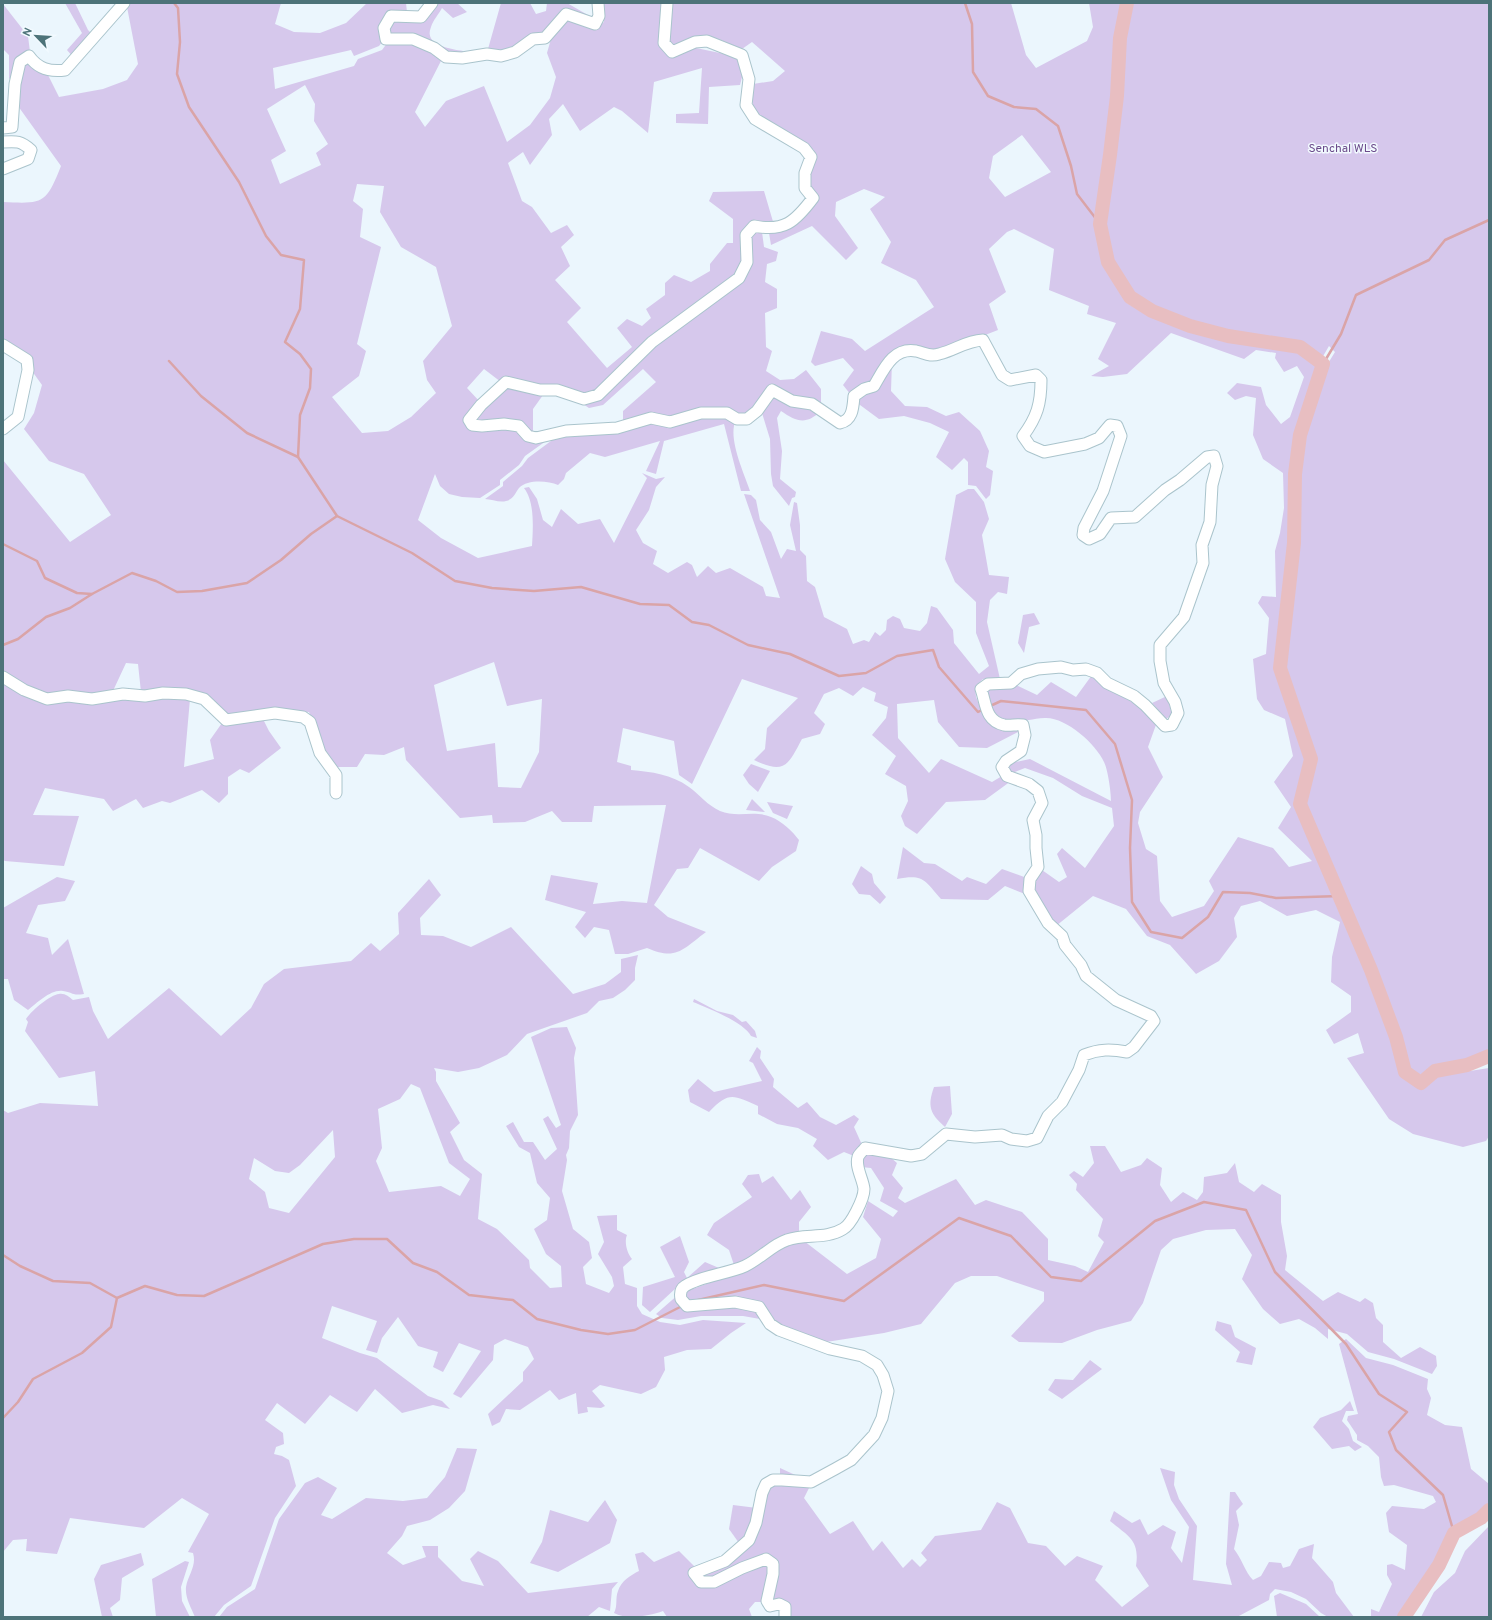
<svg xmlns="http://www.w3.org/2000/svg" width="1492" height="1620" font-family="Overpass,sans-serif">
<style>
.green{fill:#d6c8ec;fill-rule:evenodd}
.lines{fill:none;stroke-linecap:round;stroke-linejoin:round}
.stream{stroke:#daa4a7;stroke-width:2.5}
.river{stroke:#e8bec1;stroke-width:14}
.minor-casing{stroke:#aac4cc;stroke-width:13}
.minor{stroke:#fff;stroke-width:11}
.labels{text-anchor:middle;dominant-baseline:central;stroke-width:3;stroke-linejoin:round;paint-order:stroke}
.park-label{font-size:12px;fill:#6b4a8b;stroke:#f2faff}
</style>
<rect width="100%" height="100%" fill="#ebf6fd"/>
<!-- green -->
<g class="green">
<path d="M65,3H75L88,30L92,34L73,57L67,50L82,33Z"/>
<path d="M129,3H281L275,24L294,32L320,33L346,23L367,3H406L407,12H391L383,41L379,46L354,56L351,50L273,68L275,89L354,66L358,59L382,50L388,42H415L443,57L415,112L425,127L446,101L484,86L507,142L530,125L550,98L556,77L547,53L553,32L567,17L597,27L604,22L602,3H663L660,41L663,51L673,56L696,48L739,57L743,73L740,85L709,87L708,124L676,123V114L699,113L702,68L654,82L648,133L622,111L614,107L580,131L563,104L549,119L552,135L530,165L523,152L508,163L522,201L532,207L551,233L567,225L574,235L561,247L570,266L555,280L581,308L567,322L607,368L632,347L617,328L627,319L642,326L651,318L646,309L665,295V283L674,275L691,282L710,271V264L727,243H733V219L709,201L713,192L764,191L774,225H753L743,263L736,276L595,393L587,394L501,382L484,369L467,388L481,403L466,419L518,429L546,441L525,456L519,465L500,480V485L480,498L462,497L449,494L440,486L435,474L418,520L441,538L478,558L532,546C533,529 535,502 524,488L529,487L537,499L543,520L552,527L561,509L578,524L600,519L614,543L647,478L642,473L656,479L665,477L656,487L649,510L636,530L643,543L657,551L653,564L668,573L687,562L692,565L697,577L708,566L716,573L730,568L763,587L766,596L780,598L744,494L751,495L756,500L760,520L771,532L781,559L787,549L796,551L790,525L794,502L797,503L800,525V550L806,556L807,581L815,587L824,617L847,629L853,644L864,640L869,642L875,632L880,636L886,630L887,620L893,616L900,619L904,628L920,631L927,623L931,606L937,608L953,630L954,643L979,674L989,666L976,633V602L955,582L945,559L956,495L968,489H974L984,502L989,519L982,535L989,575L1009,577L1007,594L998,592L990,600L987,622L1000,679H983L975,687L976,697L985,718L1022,730L987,748L959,747L938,722L934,700L897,704L898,738L929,773L941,759L992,782L1002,776L1011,781L985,800L946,802L917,834L905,826L901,816L908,801L906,786L885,774L896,756L872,735L886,718L888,707L874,701L876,693L863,687L853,696L839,688L824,694L814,713L825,724L820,734L802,739C788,765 785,775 754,760L765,749L767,728L798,698L742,679L692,784L679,775L674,741L623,728L617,762L631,766V770C652,772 671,774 689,787C700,795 707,805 720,811C736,818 756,810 771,817C782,821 793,832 799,840L796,851L772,867L759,881L700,848L688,868L677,869L654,905L668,917L706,932C683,949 677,961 647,948L628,954H615L609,930L594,927L585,938L575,927L586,912L545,900L551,875L598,883L593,904L622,901L647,903L666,805L594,806L592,822H562L552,811L525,822L493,823L492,815L460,818L406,760L404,747L384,755L365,754L357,767H335L322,752L309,712L262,711L230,717L211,703L141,692L138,664L126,663L112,693L46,696L3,674V460L70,542L111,515L84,474L49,461L24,429L34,413L42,385L32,371L3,340V202C43,204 46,204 61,166L18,106L20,73L28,61L48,75L59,97L103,89L127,80L138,64L127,7ZM305,85L315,104L314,121L328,144L316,153L321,165L280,184L271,160L286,151L267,109ZM357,184L384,186L380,212L401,247L436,267L452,326L423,361L427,380L436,393L411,417L388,431L362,433L332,397L359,376L366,351L357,344L381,247L360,237L363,209L353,201ZM494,662L507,706L542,699L539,752L521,788L498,787L495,743L447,751L434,685Z"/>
<path d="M435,3H457L467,12L453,18L442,8C439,14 433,20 431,27C423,46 452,49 463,51V56L387,36L393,18L423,19Z"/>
<path d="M501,3H530L536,14L546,11L547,3H567L593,18L565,10L546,31L534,34L511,48L505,50L488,49Z"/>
<path d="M670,3H1011L1026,55L1036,68L1087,41L1093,27L1089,3H1124L1116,38L1113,96L1097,226L1105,262L1117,287L1127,303L1142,312L1228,339L1298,348L1319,365L1297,435L1293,474L1292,543L1278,667L1308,759L1298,805L1395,1038L1403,1074L1422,1085L1438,1076L1489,1068V1136L1486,1141L1463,1147L1413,1134L1389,1119L1347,1058L1364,1053L1358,1033L1334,1044L1326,1030L1351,1012V996L1331,982L1332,957L1340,922L1316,910L1287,916L1260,901L1241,906L1234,918L1237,937L1219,961L1196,974L1170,945L1147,936L1126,909L1093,896L1056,926L1032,891L1034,879L1042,870L1059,882L1067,877L1057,854L1062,848L1085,868L1114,826L1112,808L1082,796L1053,778L1025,768L1010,774L1005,769L1011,763L1030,759L1111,801C1111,792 1108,770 1104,762C1096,744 1066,717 1045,718C1022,719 1015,728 992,716L984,690L1014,684L1037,695L1051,682L1076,697L1092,675L1133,699L1157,722L1148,747L1163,777L1140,812L1138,823L1146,849L1157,856L1160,901L1172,917L1204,906L1214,891L1209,881L1238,837L1273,848L1289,867L1312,861L1278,828L1291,807L1274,782L1293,756L1285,719L1264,710L1257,699L1253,659L1266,654L1269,618L1258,603L1262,596L1276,597L1275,551L1280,533L1284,508L1283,473L1263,459L1253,435L1256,398L1246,396L1235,400L1227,393L1237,383L1261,387L1266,405L1281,424L1290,417L1304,377L1297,366L1284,372L1275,358L1276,353L1256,350L1244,359L1171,333L1127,374L1103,377L1091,376L1109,366L1098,359L1116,323L1087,314L1089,306L1049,290L1054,249L1014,229L1007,232L989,249L1006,292L989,304L998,330L939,353L902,349L873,384L851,395L843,385L854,370L843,358L815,366L811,362L821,331L852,339L865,351L934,307L916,280L881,263L891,242L870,209L885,197L864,189L836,202L835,216L858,248L846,260L812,226L771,245L769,233C796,231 804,219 816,197C799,169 815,173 814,150L759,115C750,105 752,97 753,84L773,81L785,71L752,42L742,49C730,45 713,34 700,36C687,38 679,51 666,40ZM1022,135L1051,172L1005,197L989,178L993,156Z"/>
<path d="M1131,3H1489V1051L1465,1062L1434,1067L1421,1075L1409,1068L1400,1037L1374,968L1344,893L1303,803L1314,758L1284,667L1297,542L1298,474L1304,435L1327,365L1335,352L1329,346L1322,358L1301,342L1229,333L1191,323L1151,308L1131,295L1110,261L1103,224L1115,155L1123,37Z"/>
<path d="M3,4L28,36L30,52L12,82L9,78V55L3,49Z"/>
<path d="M754,229L762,232L764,247L778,252L776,261L767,264L765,282L777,289V308L765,313L766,347L772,351L766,371L780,380L794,379L806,370L821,389V407L773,389L746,417L681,415L623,421V411L656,382L643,369L603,405L589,408L574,398L586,400L654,343L741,280L748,244Z"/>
<path d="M892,361L891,391L905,406L927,407L946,416L959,412L980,431L989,451L986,467L993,471L990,495L986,499L976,486L968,485V462L964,458L952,470L936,457L949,432L930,423L904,416L879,419L856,402Z"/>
<path d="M507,385L543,395L533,409V434L496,423L472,420Z"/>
<path d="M772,393L821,411C806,425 797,422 781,411L777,418L782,451L780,479L796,492L795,497L792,498L789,506L773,486L771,474L770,439L762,413Z"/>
<path d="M703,414L736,420C727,437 744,473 750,491H741L724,424L664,441L656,474L646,471L660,441L605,457L590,453L566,473L564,479L558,485C548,481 528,479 519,488C515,493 514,499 506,501C500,503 491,499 485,499L503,486V482L522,466L528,458L551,441L552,435Z"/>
<path d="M1034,613L1040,624L1029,627L1024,653L1018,643L1023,615Z"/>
<path d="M3,682L33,698L173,696L190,699L184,767L214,759L210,740L222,723L262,717L269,731L281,748L249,773L240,769L228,777V794L219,803L202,790L170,803L162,801L143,808L136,799L113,811L104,799L45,788L33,815L79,816L64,866L5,861L3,860Z"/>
<path d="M1167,696L1172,715L1166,719L1152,703Z"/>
<path d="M751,764L770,771L758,792L749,784L743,775Z"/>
<path d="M752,799L765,812L746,810Z"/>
<path d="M767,802L793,806L787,819L773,813Z"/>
<path d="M903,847L924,863L935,864L962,881L967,877L986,884L1002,869L1027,878L1025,894L1005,886L988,900L941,899C924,880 924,874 897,879Z"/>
<path d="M861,866L872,874L874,883L886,897L880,904L870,895L859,894L852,884Z"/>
<path d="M57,877L75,881L65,901L38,905L26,933L48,938L52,955L68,939L84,994C71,996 73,992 63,991C51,989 37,1003 28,1010L14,1000L8,979H3V908Z"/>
<path d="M429,879L441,895L420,918L421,935L443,936L471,947L511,927L573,994L605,984L621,972V959L638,955L635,968V980L625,990L613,998L599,1001L587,1013L527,1034L507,1055L479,1068L458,1072L434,1068L436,1072V1081L460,1123L450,1132L464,1160L482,1174L478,1219L497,1229L529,1260L530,1268L550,1288L562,1287L561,1266L546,1254L534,1229L547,1220L550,1198L537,1183L530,1153L519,1147L506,1126L513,1122L524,1142H533L545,1160L557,1149L543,1119L548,1116L556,1128L561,1125L531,1037L551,1028L567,1027L576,1048L574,1058L578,1115L570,1131L569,1148L566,1155L567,1160L562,1191L573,1229L589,1242L592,1258L583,1267L586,1284L609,1293L614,1286L612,1277L598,1254L604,1242L597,1216L617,1215V1230L627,1235C624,1242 627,1253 632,1259L623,1267L625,1284L637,1288V1306L642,1314L660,1322L680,1325L703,1320L746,1323L731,1333L711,1349L687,1350L664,1357L665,1370L656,1387L641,1394L600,1385L592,1391L605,1406L601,1408L587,1407L588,1412L578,1414L576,1393L559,1400L550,1390L520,1410L506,1409L500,1422L492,1426L488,1414L523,1381V1372L534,1359L528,1347L505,1339L494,1345L493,1360L461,1398L453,1394L481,1351L459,1343L443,1372L433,1367L438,1352L418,1346L398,1317L382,1338L377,1353L366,1350L377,1321L332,1306L322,1338L360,1353L377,1358L428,1396L442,1401L450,1409L433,1405L402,1413L375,1389L357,1412L330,1395L305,1424L277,1403L265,1420L283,1433L284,1444L276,1447L274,1454L282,1456L289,1460L296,1486L275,1518L251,1586L224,1605L214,1617H195C191,1607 185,1598 186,1587C188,1575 197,1566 193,1553L188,1552L209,1514L182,1498L144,1528L70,1518L57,1554L26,1551L27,1539L13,1540L3,1552V1110L8,1113L40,1103L98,1106L95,1071L59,1078L25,1031L28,1022L26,1019C31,1011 50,995 59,994C65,993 69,997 73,1000L89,997L93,1011L108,1039L169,988L221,1036L251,1008L264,984L284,969L351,961L371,943L380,951L399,934L398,913ZM411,1084L420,1088L449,1163L470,1179L460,1196L441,1186L389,1192L376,1161L382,1148L378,1109L400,1099ZM333,1130L335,1157L289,1213L269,1208L265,1192L249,1179L254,1158L275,1171L289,1173L300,1165Z"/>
<path d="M694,999L717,1011L733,1015L742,1022L746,1021L755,1031L757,1038L751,1036C745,1023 708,1008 693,1002Z"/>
<path d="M757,1047L761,1051L760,1058L774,1079L773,1087L798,1108L807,1102L820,1117L836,1125L854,1115L859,1119L854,1127L863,1147L854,1156L844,1152L828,1160L813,1146L817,1139L798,1128L777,1124L758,1114V1106C733,1095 729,1091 709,1112L690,1102L688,1090L698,1079L714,1092L762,1081L753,1063L749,1061Z"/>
<path d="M950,1086L952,1114L945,1127C930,1114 927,1106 934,1087Z"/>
<path d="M1090,1146H1105L1121,1172L1141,1165L1147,1158L1162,1168L1160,1185L1171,1202L1183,1192L1197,1200L1203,1192L1204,1177L1227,1173L1235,1163L1239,1182L1254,1192L1262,1184L1281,1195V1222L1287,1256L1285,1270L1323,1301L1338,1292L1360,1302L1365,1298L1373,1303L1376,1318L1383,1325V1342L1401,1358L1420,1347L1436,1356L1437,1366L1432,1374L1394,1359L1368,1352L1347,1334L1328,1329V1339L1315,1328L1299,1319L1280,1324L1263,1309L1242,1279L1252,1255L1235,1229L1206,1230L1173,1239L1161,1250L1143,1303L1131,1321L1097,1330L1062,1343L1019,1342L1011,1336L1044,1301V1292L997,1276H971L955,1283L921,1324L884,1333L826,1342L760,1319L743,1316H701L678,1320L662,1318L656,1314L679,1294L750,1268L787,1243L804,1241L847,1274L876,1258L881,1239L863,1217L868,1201L893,1217L898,1211L880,1201L884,1188L871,1168L861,1167L860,1157L868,1150L884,1152L897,1163L892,1175L903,1188L898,1198L905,1203L956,1179L975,1205L986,1200L1022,1212L1048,1239V1260L1075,1266L1088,1272L1104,1242L1098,1236L1103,1219L1076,1190L1077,1184L1069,1175L1074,1171L1083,1177L1094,1163Z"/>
<path d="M759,1174L762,1183L773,1176L791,1200L800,1190L811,1207L799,1222V1235L747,1263L734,1265L729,1250L707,1235L714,1223L752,1197L742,1184L748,1175Z"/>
<path d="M680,1236L689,1262L684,1272L687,1278L705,1262L726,1271L676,1288L650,1312L642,1305L643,1287L675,1277L660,1247Z"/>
<path d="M1217,1321L1231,1325L1235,1337L1256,1348L1252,1365L1236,1362L1240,1352L1215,1330Z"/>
<path d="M1346,1339L1366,1358L1393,1365L1428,1379L1427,1389L1431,1398L1427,1415L1445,1425L1462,1427L1471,1469L1489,1484V1504L1479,1514L1451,1531L1436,1564L1401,1617H1371V1609L1379,1612L1392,1584L1387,1575V1565L1392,1564L1405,1570L1407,1545L1389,1532L1386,1513L1392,1506L1424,1509L1436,1502L1433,1496L1394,1485L1384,1486L1381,1477L1379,1457L1368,1446L1357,1440V1435L1347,1420L1348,1416L1358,1414L1339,1344Z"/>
<path d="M1090,1360L1102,1369L1062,1399L1048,1390L1055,1379L1073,1380Z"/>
<path d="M1350,1401L1354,1411H1346L1342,1421L1349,1429L1353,1441L1362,1447L1355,1451L1349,1446L1332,1449L1313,1427L1320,1418L1341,1410Z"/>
<path d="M457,1448L477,1449L465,1491L449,1508L430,1520L407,1526L402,1536L387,1553L403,1565L426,1557L422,1546H438V1557L462,1581L484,1586L470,1559L478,1551L498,1561L528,1593L618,1582L612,1589L610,1611L599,1607L587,1617H219L227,1607L255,1589L279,1519L305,1483L318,1477L337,1488L321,1515L332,1519L366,1498L403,1501L427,1498L445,1477Z"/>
<path d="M780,1468L804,1479L774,1477L780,1474Z"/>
<path d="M1160,1468L1175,1472L1174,1485L1179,1499L1197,1526L1193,1580L1232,1585L1226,1564L1230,1492H1235L1243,1504L1236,1511L1239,1525L1234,1549C1242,1559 1245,1572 1253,1580L1261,1576L1269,1562L1281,1563L1283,1568L1290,1566L1299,1549L1314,1544L1312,1558L1333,1582L1336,1593L1354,1617H1328L1321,1613L1306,1599L1291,1592L1275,1589L1270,1594L1269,1600L1237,1617H786L787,1606L771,1604L772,1590L766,1557L713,1580L697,1575L750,1541L767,1484L810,1486L804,1498L830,1534L853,1521L873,1551L882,1541L903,1568L912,1559L920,1567L927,1560L921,1553L935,1536L981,1530L997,1502L1010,1508L1028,1543L1046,1546L1065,1566L1077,1556L1103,1566L1095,1580L1122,1607L1149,1586L1136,1566C1140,1540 1128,1536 1110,1521L1114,1511L1132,1523L1140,1519L1148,1535L1163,1525L1176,1532L1171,1548L1182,1563L1189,1527L1171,1500Z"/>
<path d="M605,1500L617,1520L610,1543L558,1572L530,1563L542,1542L550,1510L588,1522Z"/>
<path d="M733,1505L757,1508L747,1539L739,1543L729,1529Z"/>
<path d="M1489,1526V1617H1421L1434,1592L1455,1573L1465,1551Z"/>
<path d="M679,1551L697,1569L700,1584L766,1561L771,1565L765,1602H755L749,1609L752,1617H667L663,1611C649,1616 627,1620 614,1613C618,1606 615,1598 618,1591C621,1581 631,1575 639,1571L635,1554L643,1552L654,1562Z"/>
<path d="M141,1553L144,1565L122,1578L120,1600L110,1608L113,1617H102L94,1579L101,1565Z"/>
<path d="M185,1561L189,1562L181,1587L182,1601L190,1617H156L152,1579Z"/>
<path d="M1280,1593L1306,1604L1320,1617H1277L1274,1596Z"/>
</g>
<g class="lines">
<!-- stream -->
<g class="stream">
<path d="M174,3L178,8L180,42L177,74L189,107L239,182L266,236L281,255L304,260L300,309L285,342L300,354L311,369L310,388L300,415L298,457"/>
<path d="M965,3L972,24L973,72L988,96L1014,107L1036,109L1058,126L1071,166L1077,194L1100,224"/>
<path d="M169,361L201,396L247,433L298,457L337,516L412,553L455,581L492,588L534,591L581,587L640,604L669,605L692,622L709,625L748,645L790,654L839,676L866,673L897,656L933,650L939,667L978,712L984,709"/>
<path d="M1323,364L1341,334L1356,295L1429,260L1445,240L1489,220"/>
<path d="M3,544L37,561L45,578L77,593L92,594L132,573L156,581L177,592L202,591L247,583L281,560L311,534L337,516"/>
<path d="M3,645L18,639L46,617L70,608L92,594"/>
<path d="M988,707L1001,701L1086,710L1115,744L1132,800L1130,848L1132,902L1151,932L1182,938L1208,917L1223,892L1250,893L1276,898L1340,896"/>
<path d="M3,1255L20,1266L53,1281L90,1283L117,1298"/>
<path d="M698,1300L764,1285L844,1301L959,1218L1011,1236L1051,1277L1081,1281L1155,1221L1204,1202L1246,1210L1275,1272L1346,1344L1379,1394L1407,1412L1389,1432L1396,1450L1443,1495L1454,1533"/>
<path d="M3,1418L18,1402L33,1379L82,1353L111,1327L117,1298L145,1286L177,1295L204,1296L323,1244L354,1239H387L413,1263L437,1272L469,1295L513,1300L537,1319L581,1330L608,1334L635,1330L682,1306"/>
</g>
<!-- river -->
<g class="river">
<path d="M1127,3L1120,38L1117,96L1110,155L1100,224L1108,262L1130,297L1152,311L1190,326L1228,336L1300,347L1323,364L1300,435L1295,474L1294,543L1280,668L1311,759L1300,804L1371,970L1396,1037L1405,1072L1421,1083L1435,1071L1467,1065L1489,1056"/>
<path d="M1404,1617L1439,1565L1454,1533L1481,1518L1489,1510"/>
</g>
<defs>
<g id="minor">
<path d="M432,3L421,17L391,16L384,28L386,39H413L434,48L446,57L462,58L487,54L501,56L515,52L533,39L545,38L566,14L595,24L599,16L598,3"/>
<path d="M667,3L664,43L672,52L695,42L707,41L742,55L749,79L746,105L755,119L804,148L811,157L805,173V188L813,198C795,222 784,232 754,226L746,235L747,262L739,278L652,342L598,395L584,399L557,390H540L506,382L481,405L469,420L472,425L482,426L504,424L519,426L528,436L536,438L566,431L617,428L651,418L670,422L701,413H727L737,419H747L757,411L772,390L792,401L812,404L840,423C853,420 853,407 854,396L864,389L874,386C884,369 893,347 916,351C925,353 930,357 939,354C956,350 965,341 983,340L1002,375L1010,380L1036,375L1041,380C1041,404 1037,417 1023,436L1030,446L1044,452L1085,444L1099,438L1110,425L1117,426L1121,436L1103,491L1084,528L1083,535L1089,539L1100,534L1111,518L1135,517L1165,490L1180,480L1207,457L1214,456L1217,466L1212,485L1210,522L1202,545L1203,563L1184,617L1160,645V661L1164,683L1175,702L1178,713L1172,725L1165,726L1145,705L1134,696L1107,683L1097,673L1086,669L1073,670L1061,667L1038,669L1021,674L1011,683L988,684L981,689C986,703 985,721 1004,725C1010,726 1017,724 1023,725L1025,735L1021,751L1006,761L1002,767L1007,776L1029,784L1038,791L1042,803L1033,820L1036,835V848L1038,867L1030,879L1029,891L1048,923L1062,936L1065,945L1081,965L1086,976L1116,1000L1151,1016L1154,1021L1134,1047L1127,1052C1111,1049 1099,1049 1084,1055L1079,1070L1062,1102L1048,1116L1037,1138L1027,1141L1011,1139L1002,1135L975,1137L946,1134L922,1154L911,1156L865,1148C863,1151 859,1154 858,1157C855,1167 863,1179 864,1189C864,1199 851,1225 843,1229C825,1240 805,1233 787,1240C772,1245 760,1259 745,1266C727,1274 700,1276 685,1286C680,1289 680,1294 681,1299L687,1306L735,1302L759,1307L770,1324L779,1330L830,1349L862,1356L877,1365L883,1375L888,1391L882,1418L874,1435L851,1460L835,1469L811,1482L782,1480H773L766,1484L762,1493L756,1523L749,1540L725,1561L694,1573L701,1582H714L742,1568L766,1559L773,1564V1574L767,1601L770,1606L779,1604L785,1607V1617"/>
<path d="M3,128L12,127L15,84L20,62L29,56C38,69 50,72 65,70L124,3"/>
<path d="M3,142C17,141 21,141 31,150L28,159L3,169"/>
<path d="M3,345L27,360L28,370L18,417L3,429"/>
<path d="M3,677L24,690L47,699L68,696L92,699L123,694L145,696L163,693L186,694L204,699L226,720L275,713L303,717L310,722L320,753L336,775V793"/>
</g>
</defs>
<!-- minor casing -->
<use href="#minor" class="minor-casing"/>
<!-- minor -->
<use href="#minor" class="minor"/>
</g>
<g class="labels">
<!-- park labels -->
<g class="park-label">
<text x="1343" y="149">Senchal WLS</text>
</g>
</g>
<!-- border -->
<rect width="1492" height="1620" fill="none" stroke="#4d7379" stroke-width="8"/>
<!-- north arrow -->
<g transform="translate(36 36) rotate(295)" stroke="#f2faff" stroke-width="3" paint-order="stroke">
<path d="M0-3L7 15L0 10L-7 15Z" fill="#4d7379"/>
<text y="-6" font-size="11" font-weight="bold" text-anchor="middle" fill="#4d7379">N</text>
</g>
</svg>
